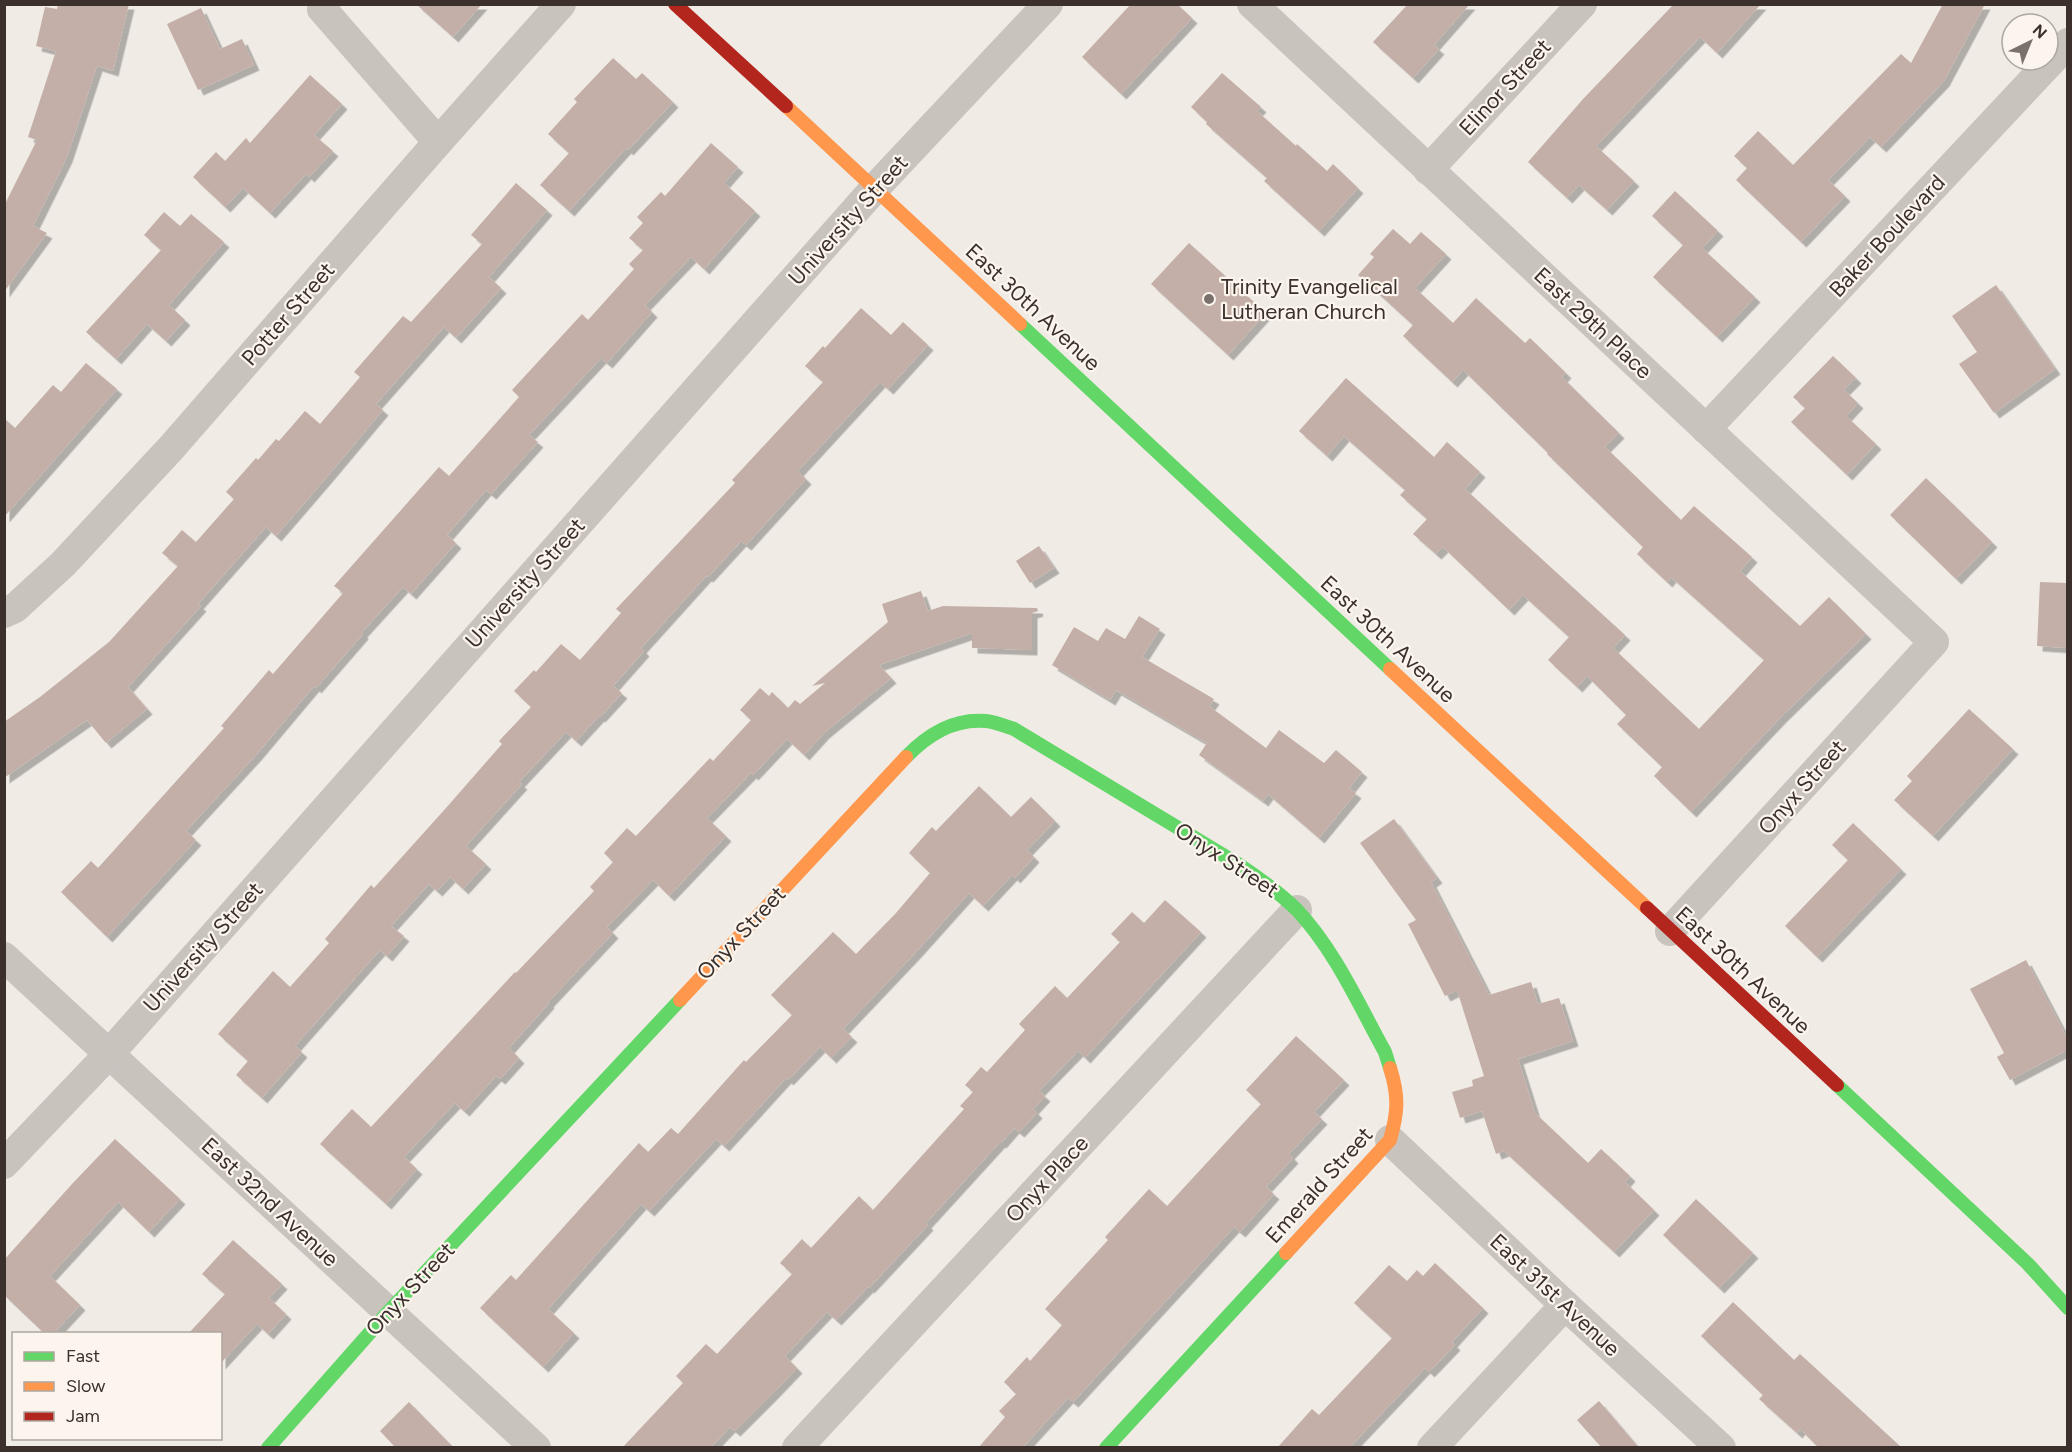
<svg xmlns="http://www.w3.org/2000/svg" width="2072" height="1452" font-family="Figtree,sans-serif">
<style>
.building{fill:#c3afa7;filter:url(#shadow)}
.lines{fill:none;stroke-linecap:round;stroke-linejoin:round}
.street{stroke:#c9c3be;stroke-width:30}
.fast{stroke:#63d668;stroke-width:14}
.slow{stroke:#ff974d;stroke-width:14}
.jam{stroke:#b3261e;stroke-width:14}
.poi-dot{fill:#7a716c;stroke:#fbf5ee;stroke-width:2}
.labels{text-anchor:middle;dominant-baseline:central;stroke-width:4.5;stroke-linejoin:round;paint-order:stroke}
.street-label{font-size:22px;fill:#3b302b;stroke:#fbf5ee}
.poi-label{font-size:22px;fill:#3b302b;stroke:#fbf5ee;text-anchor:start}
</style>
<defs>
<filter id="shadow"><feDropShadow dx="5.5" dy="5.5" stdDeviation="0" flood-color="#0004"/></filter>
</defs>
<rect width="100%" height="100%" fill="#f0ebe5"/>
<!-- building -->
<g class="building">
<path d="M58,4H129L113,71L97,66L67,157L33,226L47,233L4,292V206L37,140L28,137L56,51L36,46L45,7L57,9Z"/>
<path d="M416,4H482L453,37Z"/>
<path d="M1131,4H1177L1192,18L1121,94L1082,57Z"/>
<path d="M1408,4H1470L1434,45L1439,49L1413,78L1373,42Z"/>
<path d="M1674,4H1761L1717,53L1700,37L1596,146L1634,181L1607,210L1579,185L1567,198L1528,162L1584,98Z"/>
<path d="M1943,4H1985L1944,81L1881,147L1870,137L1828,180L1845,196L1801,242L1736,180L1747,168L1734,156L1758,131L1793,165L1901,54L1911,63Z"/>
<path d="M201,8L220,49L242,39L254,65L198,90L167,24Z"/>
<path d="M613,58L636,79L642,73L673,102L628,150L626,148L569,211L540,185L569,153L548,134L577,102L574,99Z"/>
<path d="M1222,73L1261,107L1257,111L1296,146L1297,144L1327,171L1333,164L1358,188L1319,231L1264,181L1267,178L1206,124L1207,122L1191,107Z"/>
<path d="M310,75L342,104L314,135L333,151L309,177L306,174L270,213L243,188L225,207L193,177L216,152L225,161L246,138L250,143Z"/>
<path d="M711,143L738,167L724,183L755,211L704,269L691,257L645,305L652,312L607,363L601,358L529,435L538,442L491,494L486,490L447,535L456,543L411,594L403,587L362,632L363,634L316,688L314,686L256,755L186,831L196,840L107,937L61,892L91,861L98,868L224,728L221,726L269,670L273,674L343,593L334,586L439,467L449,476L519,397L512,390L582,314L588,320L634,269L629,264L643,250L629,238L643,223L637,217L661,192L665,196Z"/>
<path d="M516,183L547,210L489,277L501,288L456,338L444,327L376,404L383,410L326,478L276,536L266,527L198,604L201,606L128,687L147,709L106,743L87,720L4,778V722L40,697L109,642L178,566L162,553L182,530L196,542L234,499L226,492L256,458L258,460L276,439L279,441L305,411L320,424L360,377L354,372L403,316L411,322L482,244L471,235Z"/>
<path d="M1675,191L1718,231L1702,248L1755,297L1717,337L1653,277L1683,245L1652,216Z"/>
<path d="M164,212L180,226L191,214L224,242L169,305L185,320L166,341L147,324L116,359L86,332L161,250L144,235Z"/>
<path d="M1393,229L1410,244L1421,232L1446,254L1415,288L1453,323L1476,298L1525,343L1530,338L1566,373L1562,377L1619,433L1605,447L1681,520L1694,506L1752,557L1740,571L1800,626L1829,597L1866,634L1781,717L1691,812L1654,776L1662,767L1617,724L1626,715L1587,676L1577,687L1548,660L1569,637L1523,595L1509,610L1443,547L1436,554L1413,534L1427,519L1400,495L1405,490L1344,436L1327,456L1299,431L1346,378L1434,457L1447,442L1480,472L1465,489L1625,635L1613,648L1699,729L1764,660L1671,577L1667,582L1637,554L1643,547L1547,454L1548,453L1463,370L1452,382L1403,336L1413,325L1358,275L1374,257L1370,254Z"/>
<path d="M1189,243L1266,313L1228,355L1151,284Z"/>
<path d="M1996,285L2055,369L1994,413L1959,364L1977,352L1952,316Z"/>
<path d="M861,308L891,335L903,322L928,345L888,389L880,382L798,471L806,479L746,545L741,541L708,577L706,576L641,648L644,651L613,686L622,693L600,717L599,716L576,741L566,732L519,782L522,784L466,846L486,864L463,889L450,877L437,891L429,884L391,926L404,936L387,956L380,950L295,1046L302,1052L262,1098L236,1075L248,1061L218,1034L273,971L290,987L329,943L325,939L371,885L374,888L446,808L502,744L499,741L531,707L514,691L534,670L536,672L561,644L580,660L621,613L616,609L735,483L732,480L823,382L805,366L823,346L825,348Z"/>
<path d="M1833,356L1856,378L1844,390L1858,403L1846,416L1876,444L1847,475L1791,422L1805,408L1793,397Z"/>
<path d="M86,363L117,389L4,517V418L15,428L53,385L61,392Z"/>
<path d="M1926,478L1992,542L1956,579L1890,515Z"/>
<path d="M1039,546L1054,568L1030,583L1016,561Z"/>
<path d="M2040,582L2067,583V648L2037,646Z"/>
<path d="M921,591L928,611L943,606L1037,608L1038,611L1032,613V650L972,648V633L879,665L891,678L824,733L804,755L787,739L753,775L751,773L707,818L726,836L669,896L653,880L607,927L613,933L548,1002L549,1003L509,1048L519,1058L500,1079L496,1076L464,1111L455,1103L404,1157L417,1169L386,1204L320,1144L352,1109L371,1127L515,972L516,973L594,891L590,887L613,862L604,853L627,828L636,836L710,758L713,761L751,720L740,710L760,688L769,696L772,692L788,708L795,700L800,704L825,683L812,686L888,622L882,604Z"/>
<path d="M1139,616L1160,629L1142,657L1214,699L1209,706L1266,748L1279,730L1324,763L1336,750L1362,772L1349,788L1356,793L1319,838L1268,794L1263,801L1199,755L1207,743L1116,690L1110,700L1052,665L1074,627L1098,641L1106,628L1125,639Z"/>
<path d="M1969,709L2013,749L1933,836L1894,800L1912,781L1907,776Z"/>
<path d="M979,786L1011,817L1031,797L1055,821L1027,850L1034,857L1015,878L1012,875L983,906L969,893L917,951L843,1029L852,1037L831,1058L820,1047L788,1080L786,1078L724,1146L716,1139L649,1211L641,1204L548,1309L574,1333L543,1367L480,1308L511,1275L516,1280L639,1143L648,1152L671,1128L678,1134L744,1060L746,1062L792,1015L771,995L833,932L856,954L896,913L930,873L909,853L932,827L936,831Z"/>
<path d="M1394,819L1437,878L1431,882L1489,995L1531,982L1538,1004L1559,998L1573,1041L1518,1059L1535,1113L1588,1163L1601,1149L1630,1176L1625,1182L1654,1210L1614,1252L1504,1151L1496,1154L1482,1111L1460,1118L1452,1092L1473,1086L1472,1080L1484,1076L1457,990L1445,996L1408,924L1416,920L1360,843Z"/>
<path d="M1853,823L1901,869L1817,957L1785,926L1848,860L1832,845Z"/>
<path d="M1165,900L1201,932L1085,1058L1078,1051L1039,1091L1045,1096L1033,1109L1037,1113L1019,1132L1014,1128L1001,1143L1000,1142L926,1223L928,1225L869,1288L868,1287L836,1320L827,1312L785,1356L797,1368L772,1394L735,1431L730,1427L710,1448H622L683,1383L676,1376L706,1344L717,1354L792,1274L780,1263L802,1239L811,1248L859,1196L873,1210L964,1109L960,1106L973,1092L965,1085L981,1067L987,1072L1025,1030L1019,1024L1055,986L1067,998L1120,942L1111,934L1132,912L1144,923Z"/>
<path d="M2026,960L2067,1038V1050L2010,1080L1997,1057L2004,1053L1970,989Z"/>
<path d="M1296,1036L1344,1080L1314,1112L1322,1119L1289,1154L1293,1158L1266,1187L1274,1194L1240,1232L1234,1227L1073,1402L1068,1398L1022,1448H978L1005,1417L999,1411L1016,1394L1004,1382L1027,1357L1030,1361L1062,1325L1045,1309L1108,1240L1105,1237L1149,1189L1167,1206L1261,1104L1246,1090Z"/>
<path d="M115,1139L180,1199L149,1232L118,1202L50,1276L80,1305L53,1334H45L4,1295V1260L72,1184Z"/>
<path d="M1696,1199L1753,1253L1719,1288L1663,1235Z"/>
<path d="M233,1240L282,1284L269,1298L286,1314L268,1334L257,1324L220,1364V1334H188L225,1294L202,1274Z"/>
<path d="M1435,1263L1483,1308L1452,1342L1455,1345L1429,1372L1425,1368L1349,1448H1277L1312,1409L1319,1415L1392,1338L1354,1303L1389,1265L1407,1281L1417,1270L1423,1276Z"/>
<path d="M1733,1302L1794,1360L1800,1354L1902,1448H1819L1800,1429L1797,1433L1759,1399L1763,1395L1701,1336Z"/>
<path d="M1599,1401L1639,1448H1602L1577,1420Z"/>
<path d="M409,1402L454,1448H396L380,1431Z"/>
</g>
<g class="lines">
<!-- street -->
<g class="street">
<path d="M1252,4L1934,642L1670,931"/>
<path d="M322,9L438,142"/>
<path d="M1428,170L1582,4"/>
<path d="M1706,429L2068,43"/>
<path d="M4,613L15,608L63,564L172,447L438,142L561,4"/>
<path d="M4,957L536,1448"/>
<path d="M1390,1140L1565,1305L1721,1448"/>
<path d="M4,1164L109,1054L875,188L1048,4"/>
<path d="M797,1448L1297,910"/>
<path d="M1432,1448L1565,1305"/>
</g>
<!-- fast -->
<g class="fast">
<path d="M1020,324L1390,669"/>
<path d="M906,757C927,735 954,718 986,721C995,722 1005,726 1014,729L1238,864C1259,878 1279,892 1297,910C1334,949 1359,1005 1385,1052L1390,1068"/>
<path d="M1837,1085L2028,1264L2068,1308"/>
<path d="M268,1448L389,1311L680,1000"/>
<path d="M1106,1448L1286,1253"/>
</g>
<!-- slow -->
<g class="slow">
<path d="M786,106L1020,324"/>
<path d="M1390,669L1647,908"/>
<path d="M680,1000L906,757"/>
<path d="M1286,1253L1390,1140C1398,1112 1399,1096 1390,1068"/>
</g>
<!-- jam -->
<g class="jam">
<path d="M675,4L786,106"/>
<path d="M1647,908L1837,1085"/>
</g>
</g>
<!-- markers -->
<circle class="poi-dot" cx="1209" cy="299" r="6"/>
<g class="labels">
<!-- street labels -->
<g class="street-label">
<text transform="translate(1505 87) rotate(-47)">Elinor Street</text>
<text transform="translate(848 220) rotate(-48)">University Street</text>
<text transform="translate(1887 236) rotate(-47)">Baker Boulevard</text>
<text transform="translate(1033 307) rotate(43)">East 30th Avenue</text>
<text transform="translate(288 314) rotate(-49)">Potter Street</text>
<text transform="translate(1593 323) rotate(43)">East 29th Place</text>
<text transform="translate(525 583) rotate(-48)">University Street</text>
<text transform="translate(1388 639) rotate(43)">East 30th Avenue</text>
<text transform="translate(1802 787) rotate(-48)">Onyx Street</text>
<text transform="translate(1227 860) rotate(33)">Onyx Street</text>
<text transform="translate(741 933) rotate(-47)">Onyx Street</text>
<text transform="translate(203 947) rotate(-48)">University Street</text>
<text transform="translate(1743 970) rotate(43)">East 30th Avenue</text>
<text transform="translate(1047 1179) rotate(-47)">Onyx Place</text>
<text transform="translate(1319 1185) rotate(-48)">Emerald Street</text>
<text transform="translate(270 1202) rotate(43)">East 32nd Avenue</text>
<text transform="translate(410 1289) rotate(-47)">Onyx Street</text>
<text transform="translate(1555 1295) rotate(43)">East 31st Avenue</text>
</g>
<!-- poi labels -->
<g class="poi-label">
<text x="1221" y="286">Trinity Evangelical<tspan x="1221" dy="25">Lutheran Church</tspan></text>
</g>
</g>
<!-- border -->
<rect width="2072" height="1452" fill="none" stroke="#3b302b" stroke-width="12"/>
<!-- legend -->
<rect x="12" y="1332" width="210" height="108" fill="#fbf5ee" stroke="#aea6a0" stroke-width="1.5"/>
<rect x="24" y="1352" width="30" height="9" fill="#63d668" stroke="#aea6a0" stroke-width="1.5"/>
<text x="66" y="1362" font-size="18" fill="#3b302b">Fast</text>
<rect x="24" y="1382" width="30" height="9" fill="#ff974d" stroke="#aea6a0" stroke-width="1.5"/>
<text x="66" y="1392" font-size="18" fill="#3b302b">Slow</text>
<rect x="24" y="1412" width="30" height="9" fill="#b3261e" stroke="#aea6a0" stroke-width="1.5"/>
<text x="66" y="1422" font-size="18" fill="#3b302b">Jam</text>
<!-- north arrow -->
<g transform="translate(2030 42) rotate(43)"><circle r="28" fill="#fbf5ee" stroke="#aea6a0" stroke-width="1.5"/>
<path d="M0-4.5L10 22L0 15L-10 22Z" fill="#7a716c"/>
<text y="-9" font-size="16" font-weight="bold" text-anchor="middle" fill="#3b302b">N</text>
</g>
</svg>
